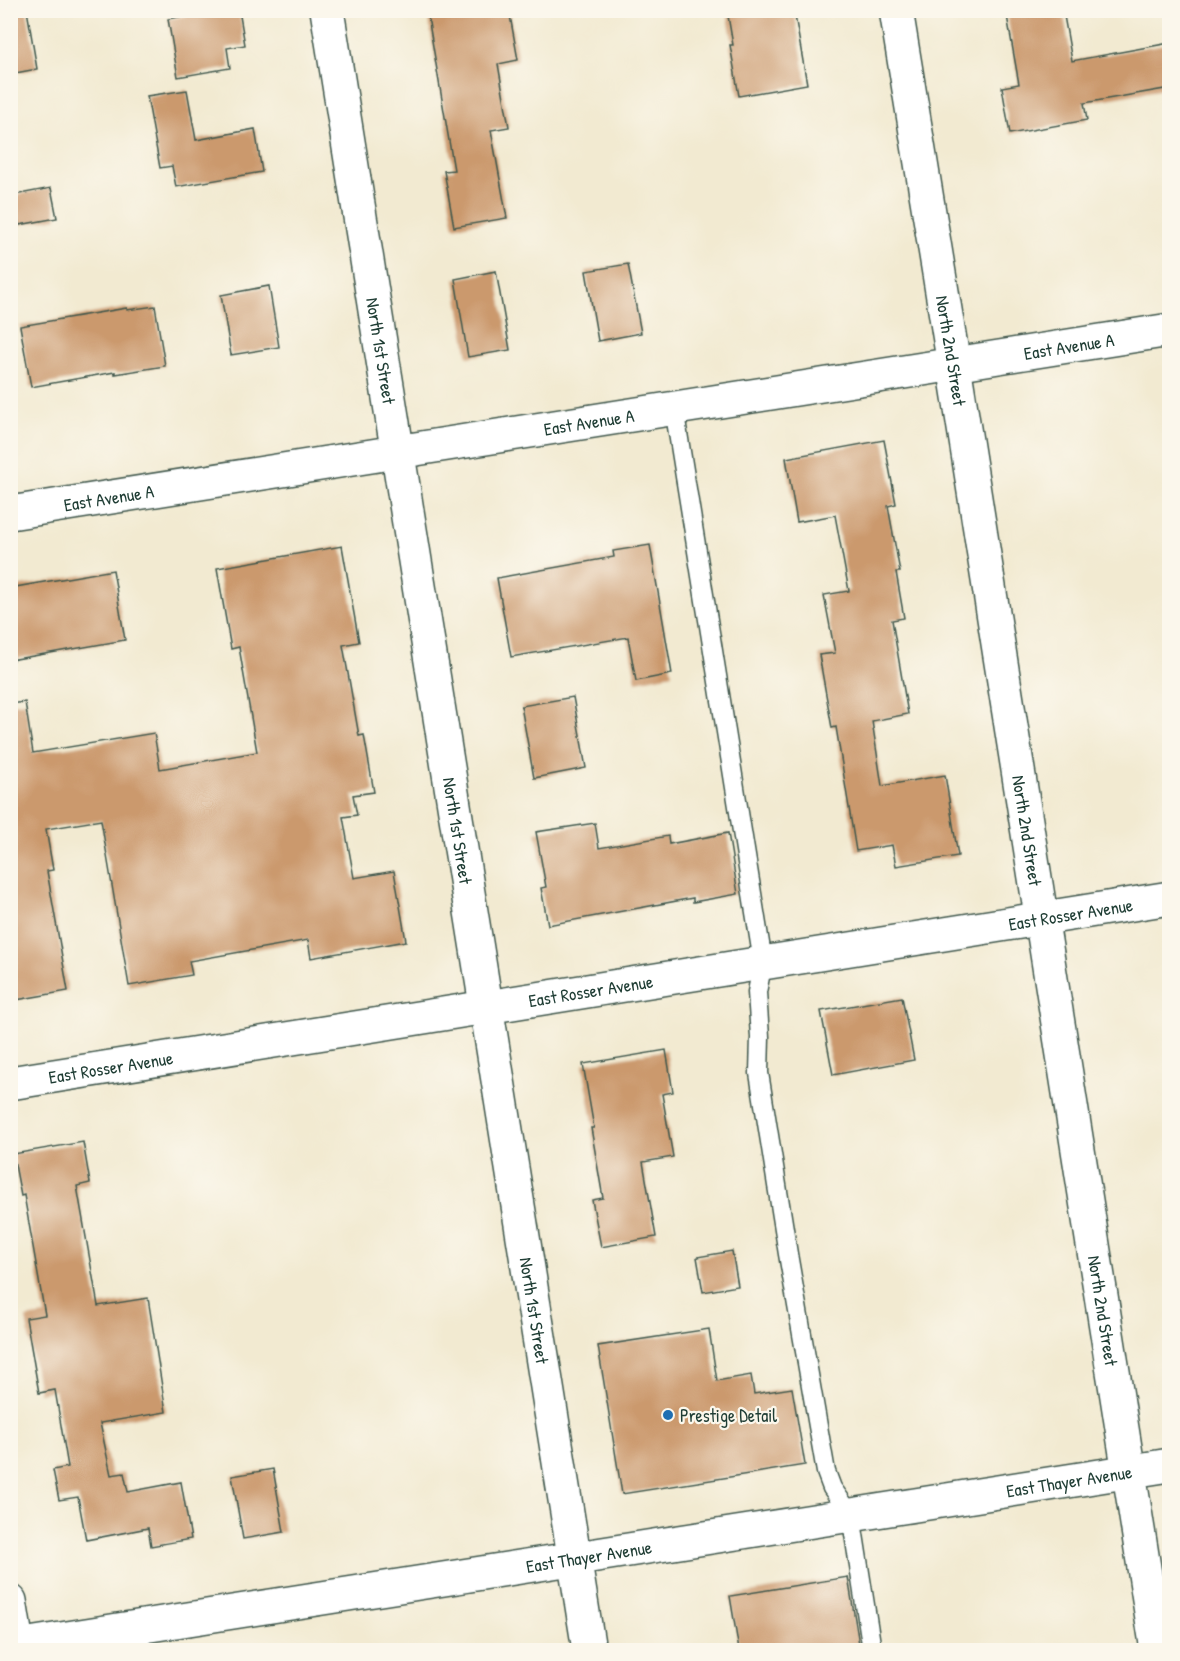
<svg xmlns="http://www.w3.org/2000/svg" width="1180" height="1661" font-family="'Patrick Hand',sans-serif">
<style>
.building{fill:#cb996d}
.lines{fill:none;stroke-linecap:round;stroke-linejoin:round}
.service-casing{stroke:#3f574c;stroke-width:21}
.minor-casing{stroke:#3f574c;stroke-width:36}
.tertiary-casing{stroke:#3f574c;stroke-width:36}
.service{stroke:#fff;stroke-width:18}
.minor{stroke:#fff;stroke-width:33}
.tertiary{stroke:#fff;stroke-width:33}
.poi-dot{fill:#1f6fb2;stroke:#fbf7ec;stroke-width:2}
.labels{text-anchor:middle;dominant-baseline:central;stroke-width:4.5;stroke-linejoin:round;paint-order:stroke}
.street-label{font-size:18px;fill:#1f3d34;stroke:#fbf7ec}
.poi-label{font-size:18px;fill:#1f3d34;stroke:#fbf7ec;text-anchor:start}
</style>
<rect width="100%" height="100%" fill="#fbf7ec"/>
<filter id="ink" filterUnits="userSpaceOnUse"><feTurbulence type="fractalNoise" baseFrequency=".0167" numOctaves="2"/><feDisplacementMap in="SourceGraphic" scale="12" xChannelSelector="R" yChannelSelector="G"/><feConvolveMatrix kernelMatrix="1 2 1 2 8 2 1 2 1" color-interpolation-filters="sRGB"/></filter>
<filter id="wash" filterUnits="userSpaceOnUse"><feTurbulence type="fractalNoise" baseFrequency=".008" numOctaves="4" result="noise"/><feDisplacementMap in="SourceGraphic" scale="24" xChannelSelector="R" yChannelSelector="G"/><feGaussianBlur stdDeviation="1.35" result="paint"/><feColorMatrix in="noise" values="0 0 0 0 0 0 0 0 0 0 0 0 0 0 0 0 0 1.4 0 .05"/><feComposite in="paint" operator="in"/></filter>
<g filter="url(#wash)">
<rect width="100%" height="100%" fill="#f2ead1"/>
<g id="blocks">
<!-- building -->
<g class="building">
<path d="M10,10H27L37,69L10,74Z"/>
<path d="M214,10H239L245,45L227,48L230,68L178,77L168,19Z"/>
<path d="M468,10H509L518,60L498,64L509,127L491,130L507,218L454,227L444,171L454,170L428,17Z"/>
<path d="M727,10H794L807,84L739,96L730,45H733Z"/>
<path d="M1006,10H1063L1072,61L1170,43V88L1084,103L1087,120L1010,134L1002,87L1019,84Z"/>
<path d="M187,90L196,140L255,129L262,172L176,187L172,166L160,168L147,96Z"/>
<path d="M51,188L57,218L19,225L14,195Z"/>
<path d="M628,264L641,333L598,341L586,271Z"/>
<path d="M496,271L510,350L468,357L455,279Z"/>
<path d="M269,286L279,347L231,355L221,295Z"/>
<path d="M155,306L165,366L115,374V372L31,387L20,326L127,308V310Z"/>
<path d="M884,440L896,504L888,506L900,572H896L904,618L892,620L908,714L872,721L882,786L945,775L958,856L896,866L892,845L856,851L836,727L832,728L819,655L835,653L824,595L849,591L835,515L797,522L786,458Z"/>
<path d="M650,545L672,674L636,681L628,637L511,657L497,578L614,557L613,551Z"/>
<path d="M342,546L359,642L343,645L359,736L364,735L374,792L353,795L357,815L343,817L354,878L394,871L406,941L311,958L308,940L189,961L192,975L129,986L101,820L46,829L53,870L47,871L68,991L10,1001V704L25,702L33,753L154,733L160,769L257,752L239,647L231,649L217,568Z"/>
<path d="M113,570L125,640L10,660V588Z"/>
<path d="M573,697L586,768L534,778L521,706Z"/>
<path d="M595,823L599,848L668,836L669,844L728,833L738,894L693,902V898L548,925L541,888L546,887L536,832Z"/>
<path d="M902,997L914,1060L833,1075L821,1011Z"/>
<path d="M666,1050L673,1092L662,1094L673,1157L643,1162L656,1237L601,1247L592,1200L603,1198L591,1128H594L583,1064Z"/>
<path d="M83,1142L90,1183L77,1186L98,1306L148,1298L166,1412L100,1423L111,1475L124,1473L128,1492L181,1482L191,1539L151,1546L148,1528L86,1540L78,1497L59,1500L53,1470L68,1467L55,1390L39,1393L26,1318L45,1315L24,1195L21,1196L13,1154Z"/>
<path d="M732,1251L738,1286L703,1292L697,1257Z"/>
<path d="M709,1329L717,1381L751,1375L754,1394L792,1388L805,1465L622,1494L598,1346Z"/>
<path d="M273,1469L284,1532L243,1539L232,1476Z"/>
<path d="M848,1577L860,1650H739L730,1596Z"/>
</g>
</g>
</g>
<g filter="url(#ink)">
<use href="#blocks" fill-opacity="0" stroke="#3f574c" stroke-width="1.5"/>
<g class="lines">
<defs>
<path id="service" d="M674,408L763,962L757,992L760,1037L759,1073L788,1254L826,1472L832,1488L851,1515L872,1650"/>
<g id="minor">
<path id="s1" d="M327,10L589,1650"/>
<path id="s2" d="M896,10L954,365L1157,1650"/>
<path id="s3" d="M10,513L1170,330"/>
<path d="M10,1601L18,1650"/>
<path id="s4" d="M10,1647L1170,1465"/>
</g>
<g id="tertiary">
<path id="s5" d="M10,1083L1170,898"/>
</g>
</defs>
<!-- service casing -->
<use href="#service" class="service-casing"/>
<!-- minor casing -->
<use href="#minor" class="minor-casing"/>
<!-- tertiary casing -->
<use href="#tertiary" class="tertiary-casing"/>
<!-- service -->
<use href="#service" class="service"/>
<!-- minor -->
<use href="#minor" class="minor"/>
<!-- tertiary -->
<use href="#tertiary" class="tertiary"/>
</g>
</g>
<!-- markers -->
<circle class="poi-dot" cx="668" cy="1415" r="6"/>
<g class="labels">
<!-- street labels -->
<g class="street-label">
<text stroke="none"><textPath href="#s3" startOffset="1072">East Avenue A</textPath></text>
<text stroke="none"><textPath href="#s2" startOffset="345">North 2nd Street</textPath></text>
<text stroke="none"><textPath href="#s1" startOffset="345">North 1st Street</textPath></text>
<text stroke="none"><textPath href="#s3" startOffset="586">East Avenue A</textPath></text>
<text stroke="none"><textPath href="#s3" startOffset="100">East Avenue A</textPath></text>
<text stroke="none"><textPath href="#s1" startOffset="831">North 1st Street</textPath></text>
<text stroke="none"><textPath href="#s2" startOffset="831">North 2nd Street</textPath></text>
<text stroke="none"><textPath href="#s5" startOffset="1074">East Rosser Avenue</textPath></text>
<text stroke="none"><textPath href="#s5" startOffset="588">East Rosser Avenue</textPath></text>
<text stroke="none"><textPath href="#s5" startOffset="102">East Rosser Avenue</textPath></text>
<text stroke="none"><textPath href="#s1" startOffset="1317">North 1st Street</textPath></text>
<text stroke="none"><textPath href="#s2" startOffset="1317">North 2nd Street</textPath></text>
<text stroke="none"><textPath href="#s4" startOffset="1072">East Thayer Avenue</textPath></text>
<text stroke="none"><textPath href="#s4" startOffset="586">East Thayer Avenue</textPath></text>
</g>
<!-- poi labels -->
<g class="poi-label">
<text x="680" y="1415">Prestige Detail</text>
</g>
</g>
<!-- margin -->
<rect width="1180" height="1661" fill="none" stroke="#fbf7ec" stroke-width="36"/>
</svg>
